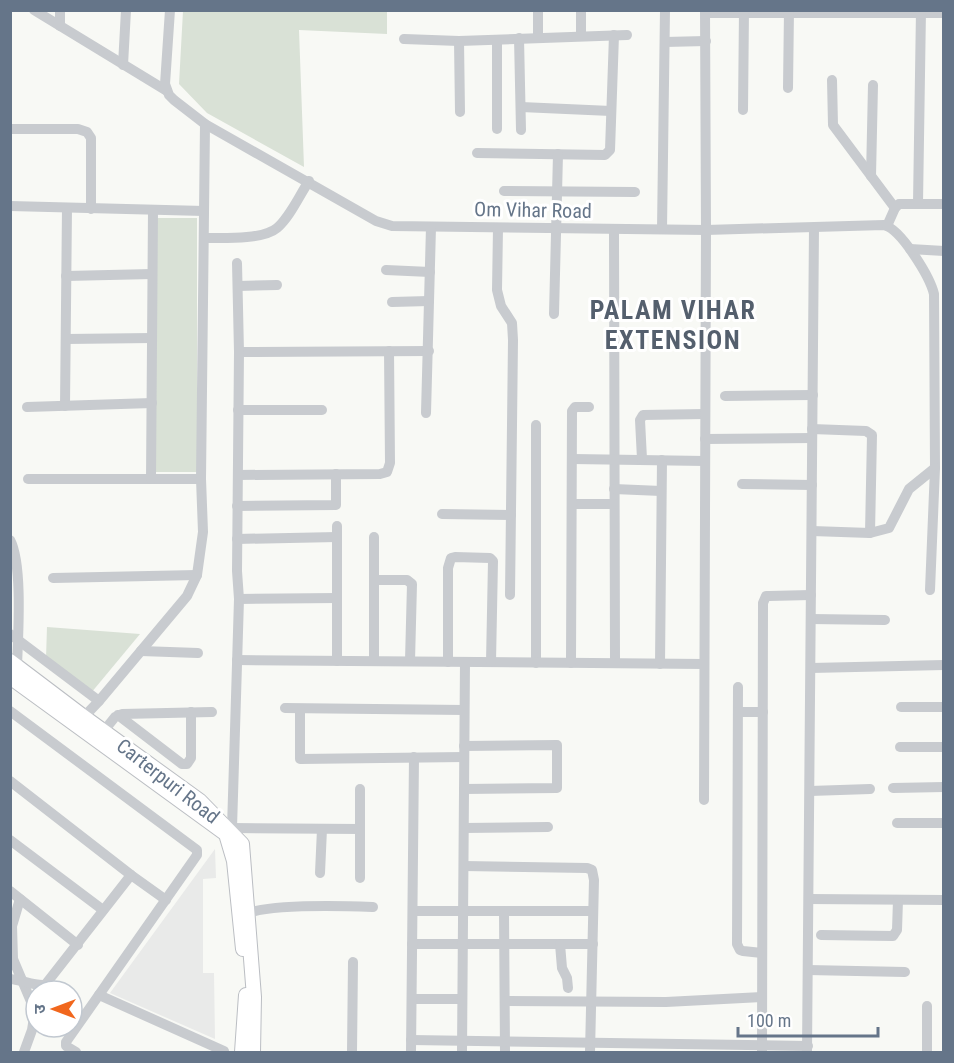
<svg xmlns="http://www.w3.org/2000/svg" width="954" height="1063" font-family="'Roboto Condensed','Noto Sans Devanagari',sans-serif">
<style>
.built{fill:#e9eae9}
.green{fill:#d9e1d6}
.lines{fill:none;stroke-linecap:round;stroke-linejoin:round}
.major-casing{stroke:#bbbec3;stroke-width:16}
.minor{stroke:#c8cbcf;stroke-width:10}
.major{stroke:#fff;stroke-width:14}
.labels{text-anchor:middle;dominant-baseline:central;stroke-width:6;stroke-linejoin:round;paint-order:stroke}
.street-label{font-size:20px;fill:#657589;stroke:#fff}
.district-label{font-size:26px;font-weight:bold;letter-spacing:1.5px;fill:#545f6d;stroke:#fff}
</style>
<rect width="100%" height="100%" fill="#f8f9f5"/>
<!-- built -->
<path class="built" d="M215,849L216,878L203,879V973H214L215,1039L110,993Z"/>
<!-- green -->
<g class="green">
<path d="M183,11H387V34L299,30L304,167L207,113L179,84Z"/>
<rect x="156" y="218" width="41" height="254"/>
<path d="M47,627L140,634L91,693L46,658Z"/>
</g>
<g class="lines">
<defs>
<g id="major">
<path d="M10,661L84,717L200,801L242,844L254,997L253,1052"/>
<path d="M10,677L226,834L234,861L243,949"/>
<path d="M242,1052L246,995"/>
</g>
</defs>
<!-- major casing -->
<use href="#major" class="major-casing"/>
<!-- minor -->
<g class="minor">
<path d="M34,10L167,91"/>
<path d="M170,10L165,84L169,95L174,100L205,124L376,221L392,226L706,230L884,225C901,229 930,277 934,294L935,468L930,590"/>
<path d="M581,10V36"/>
<path d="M705,13H944"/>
<path d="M60,26V10"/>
<path d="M519,38L521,130"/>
<path d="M538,38V10"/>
<path d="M404,39L459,41L627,35"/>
<path d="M459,41L460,112"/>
<path d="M665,42L706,41"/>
<path d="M123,65L126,10"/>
<path d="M832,80L833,125L895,208"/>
<path d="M788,88L789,10"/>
<path d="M521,107L611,111"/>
<path d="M743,110L744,10"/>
<path d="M10,129H78L87,132L91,138V209"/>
<path d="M497,129V40"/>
<path d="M477,153L605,155L610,150L614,35"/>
<path d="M871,176L873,85"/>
<path d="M504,191L635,192"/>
<path d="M918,203L921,10"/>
<path d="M10,206L204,211"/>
<path d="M887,226L895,208L899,204H944"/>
<path d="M498,228L497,290L501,306L512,323L513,340L510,595"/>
<path d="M614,229L615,663"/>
<path d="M662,229L665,10"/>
<path d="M204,238C222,238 263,240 277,228C290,217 299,196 309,181"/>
<path d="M910,249L944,251"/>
<path d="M386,270L430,272"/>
<path d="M66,276L152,274"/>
<path d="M238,286L277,285"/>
<path d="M392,302L429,301"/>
<path d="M554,314L558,154"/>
<path d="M66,339L152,338"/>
<path d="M239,352L429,351"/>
<path d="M725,396L813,395"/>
<path d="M65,406L67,208"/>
<path d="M27,407L152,403"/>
<path d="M238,410H322"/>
<path d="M426,413L431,227"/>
<path d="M536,425V663"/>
<path d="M812,429L866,431L872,435L870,533"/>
<path d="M705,439L812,438"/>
<path d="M573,459L705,461"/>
<path d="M642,459L640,420L643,415L705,414"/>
<path d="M238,475L380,474L387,472L390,463L389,351"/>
<path d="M28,479H201"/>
<path d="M151,479L153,210"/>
<path d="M742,484L812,485"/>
<path d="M614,489L661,491"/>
<path d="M572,504H614"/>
<path d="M237,506L336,505V474"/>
<path d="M442,514L511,515"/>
<path d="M812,531L870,533L889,528L909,489L935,468"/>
<path d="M237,539L337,537"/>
<path d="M10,540C23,564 18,637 17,666"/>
<path d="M53,578L197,575"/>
<path d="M374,580H407L412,584L410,661"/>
<path d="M239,599L337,598"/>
<path d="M811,619L885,620"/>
<path d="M10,634L99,701"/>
<path d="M141,651L198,653"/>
<path d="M237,660L704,664"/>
<path d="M337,661V526"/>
<path d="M374,661V537"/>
<path d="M448,662V568L451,558L455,557L490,558L493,561L491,662"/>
<path d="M571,663L572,411L575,407H589"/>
<path d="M660,664L662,460"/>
<path d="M811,668L944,665"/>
<path d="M738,687L737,944L740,950L743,951L762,953"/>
<path d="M901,707H944"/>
<path d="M285,708L464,710"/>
<path d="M300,709V759L464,757"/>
<path d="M10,711L197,850V855L66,1042V1046L76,1052"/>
<path d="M738,712H763"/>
<path d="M118,715L182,764H187L191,758V712"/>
<path d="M80,721L99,701L187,596L197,575L203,532L201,479L205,124"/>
<path d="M99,737L115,717L122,714L212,712"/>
<path d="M900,747H944"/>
<path d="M10,781L131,875L166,900"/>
<path d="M893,788L944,787"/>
<path d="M464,789L557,788V745L464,746"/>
<path d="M810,791L870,789"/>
<path d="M704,800L706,230L705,10"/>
<path d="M897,823H944"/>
<path d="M232,828L360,829"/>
<path d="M464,828L548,827"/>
<path d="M226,834L232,828L239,599L237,571L239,352L237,263"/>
<path d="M10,840L103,910"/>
<path d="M464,866L587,868L592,870L594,880L590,1052"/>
<path d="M320,873L322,829"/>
<path d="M360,878V789"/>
<path d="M10,891L78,945"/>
<path d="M20,899L12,926L13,959L35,1011L32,1030L24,1052"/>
<path d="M809,899L944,900"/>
<path d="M413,911H593"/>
<path d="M504,911L505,1052"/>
<path d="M241,916C263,903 345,906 373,907"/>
<path d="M821,935L893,936L897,930L898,900"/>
<path d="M412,944H593"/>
<path d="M560,944L562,968L567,978L568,988"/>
<path d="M808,970L905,972"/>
<path d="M10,979C23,980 33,986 45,985L131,875"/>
<path d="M99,995L224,1051"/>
<path d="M412,999H462"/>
<path d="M505,1001L666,1002L762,997"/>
<path d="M927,1006V1052"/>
<path d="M411,1040L808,1046"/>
<path d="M352,1052L353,962"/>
<path d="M411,1052L414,757"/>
<path d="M462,1052L465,662"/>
<path d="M762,1052L763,603L766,596H769L811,595"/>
<path d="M807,1052L814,228"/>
</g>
<!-- major -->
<use href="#major" class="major"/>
</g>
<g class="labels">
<!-- street labels -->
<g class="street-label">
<text transform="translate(533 210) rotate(1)">Om Vihar Road</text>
<text transform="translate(168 781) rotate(38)">Carterpuri Road</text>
</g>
<!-- district labels -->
<g class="district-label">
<text x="673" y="310">PALAM VIHAR<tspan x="673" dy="30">EXTENSION</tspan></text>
</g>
</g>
<!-- border -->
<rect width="954" height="1063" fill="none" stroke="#657589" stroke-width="24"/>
<!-- north arrow -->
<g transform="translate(54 1009) rotate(270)"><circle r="28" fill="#ffffff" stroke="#c1c8d0" stroke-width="1.5"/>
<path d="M0-4.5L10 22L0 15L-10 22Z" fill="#f1671d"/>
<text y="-9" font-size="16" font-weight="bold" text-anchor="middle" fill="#657589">उ</text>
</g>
<!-- scale -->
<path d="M738 1027v9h140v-9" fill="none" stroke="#657589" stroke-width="3"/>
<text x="747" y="1027" font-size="18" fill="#657589" stroke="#ffffff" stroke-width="4.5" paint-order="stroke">100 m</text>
</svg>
